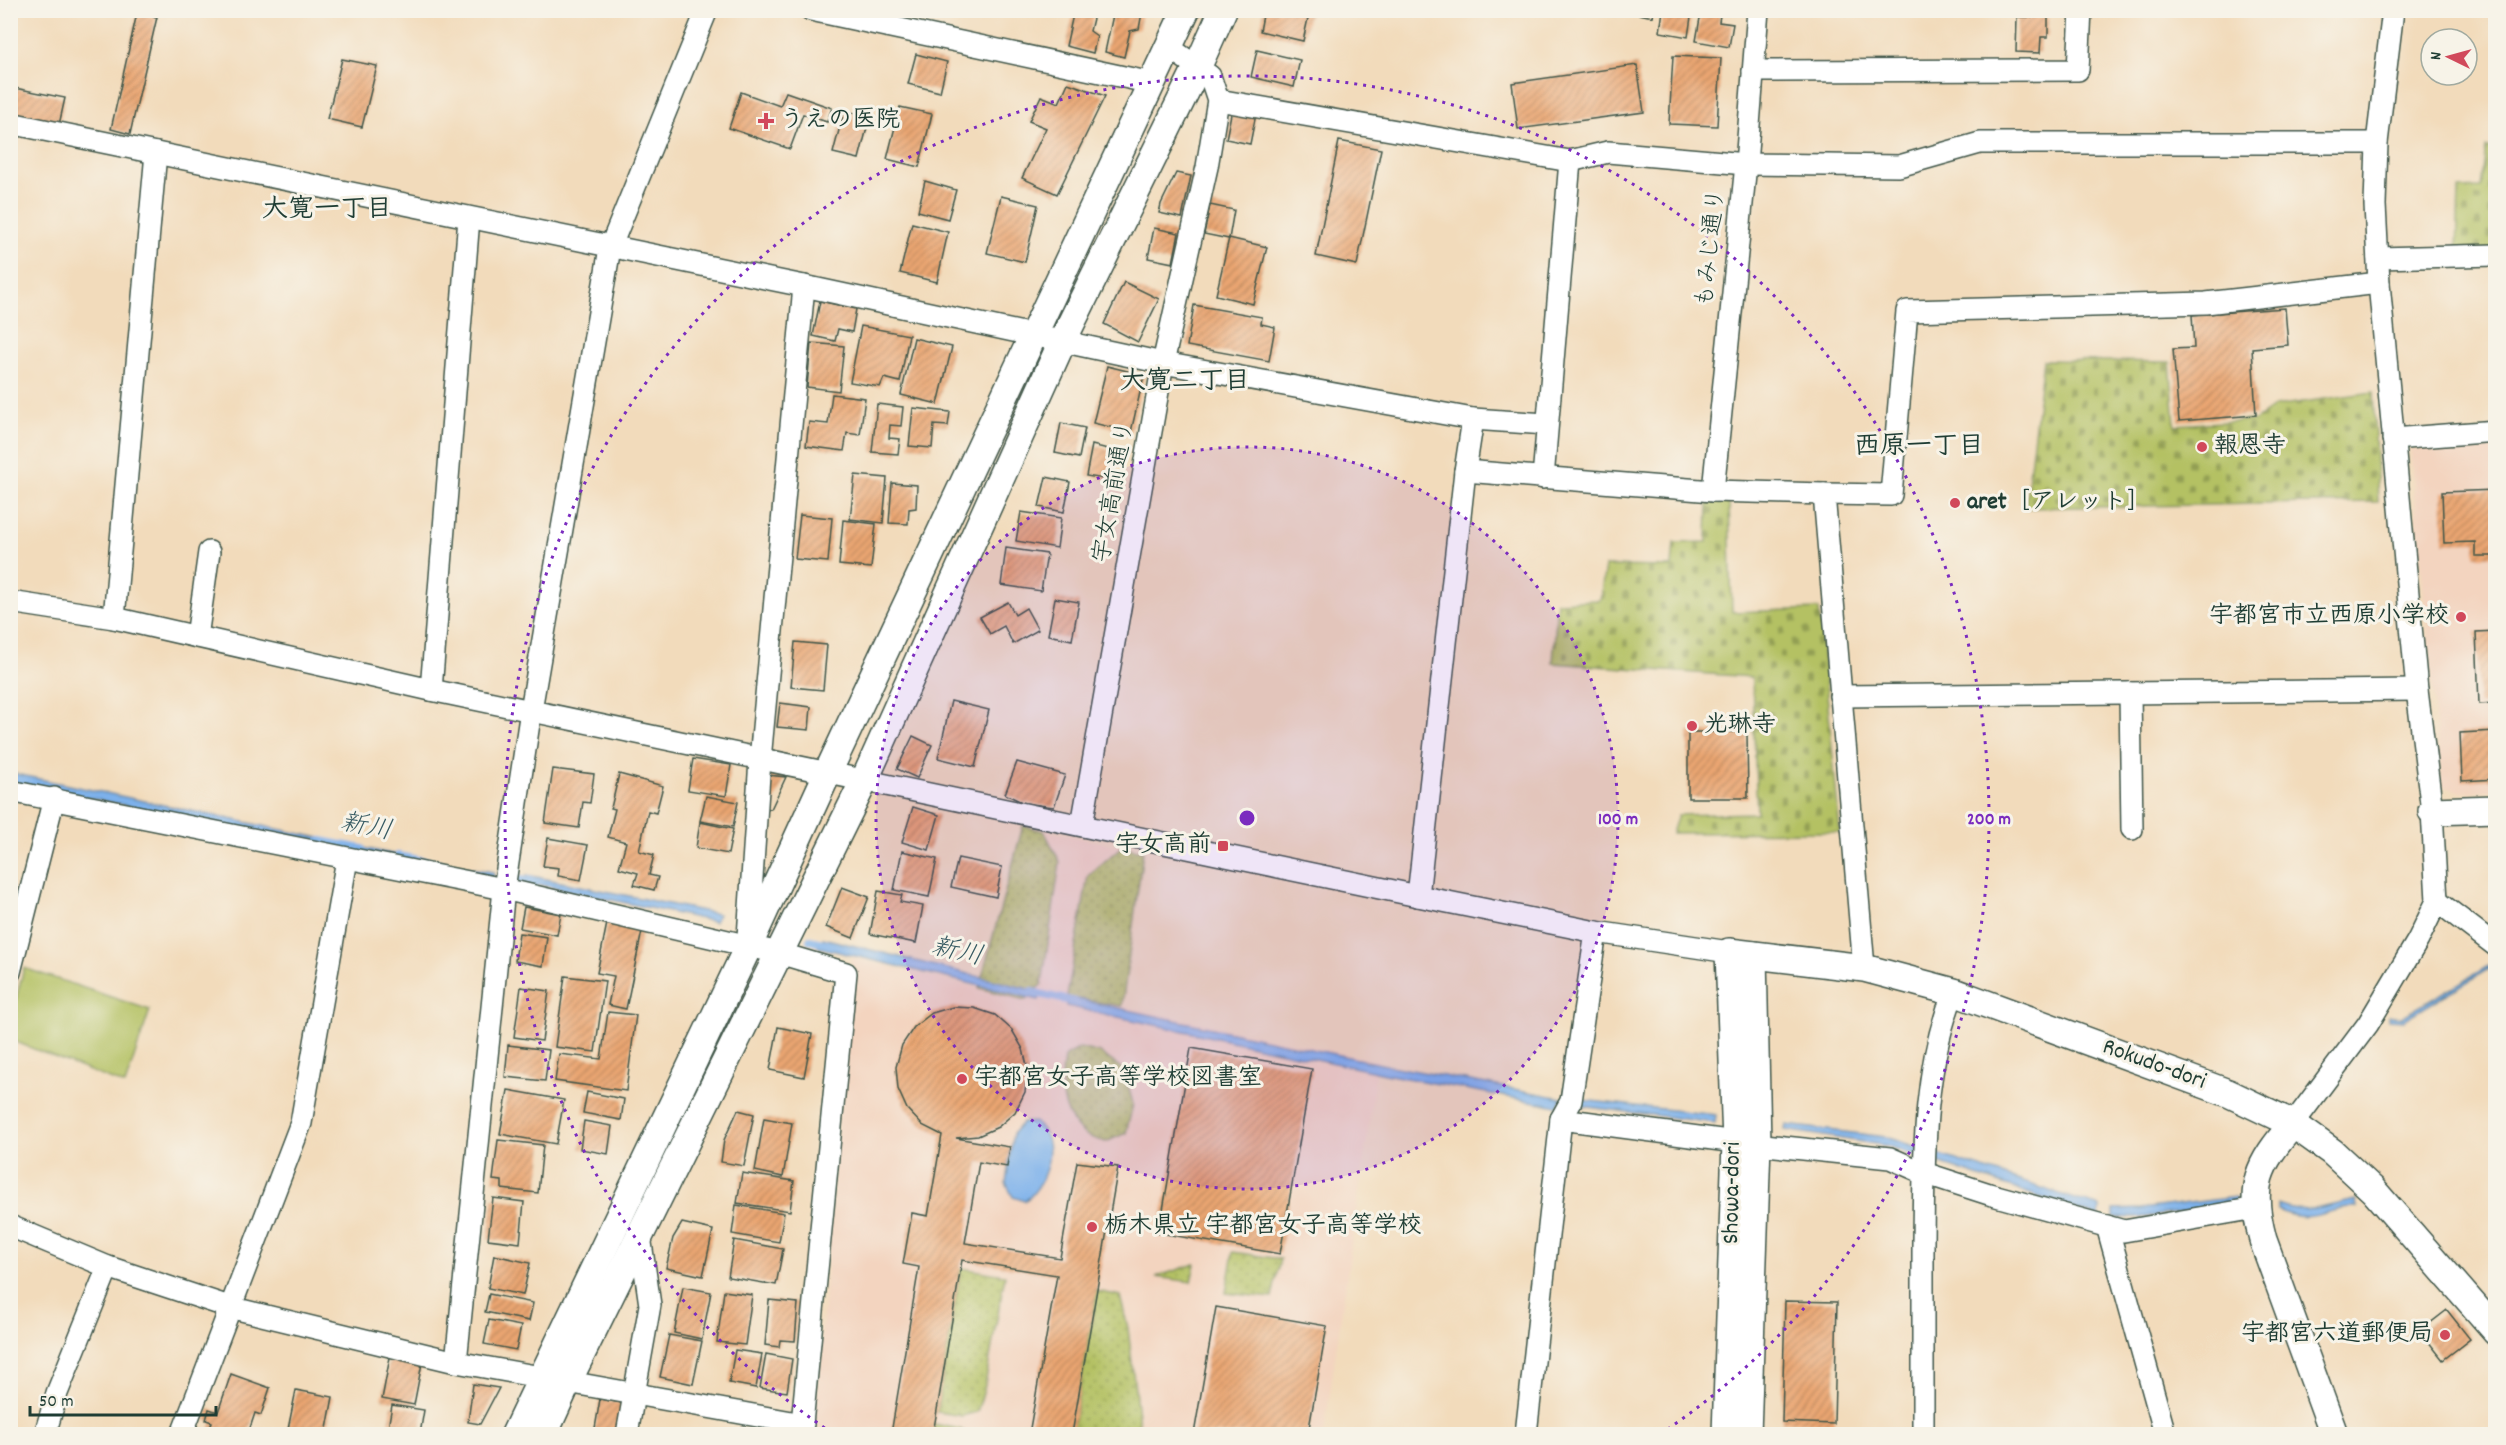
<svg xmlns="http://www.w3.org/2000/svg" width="2506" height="1445" font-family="Dekko,'Klee One',sans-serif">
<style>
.built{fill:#f3d4bf}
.cemetery{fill:url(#cemetery-stones);stroke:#6a7f4c;stroke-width:1.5}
.park{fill:#b4c163;stroke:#6a7f4c;stroke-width:1.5}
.garden{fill:url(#garden-dots);stroke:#6a7f4c;stroke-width:1.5}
.water{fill:#7db1eb;stroke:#4e7790;stroke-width:1.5}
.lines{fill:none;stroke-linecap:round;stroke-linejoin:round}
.stream{stroke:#7db1eb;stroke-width:8}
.building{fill:url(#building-hatch)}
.minor-casing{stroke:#3f5548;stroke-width:24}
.tertiary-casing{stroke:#3f5548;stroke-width:30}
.minor{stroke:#fff;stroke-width:21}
.tertiary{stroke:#fff;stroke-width:27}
.ring{fill:none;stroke:#7b2cbf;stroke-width:3;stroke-dasharray:3 6}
.poi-dot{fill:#d1495b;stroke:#f7f3e8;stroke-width:2}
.labels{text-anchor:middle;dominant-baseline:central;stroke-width:6;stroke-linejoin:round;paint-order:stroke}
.poi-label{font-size:24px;font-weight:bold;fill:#1f3d34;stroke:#f7f3e8;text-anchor:start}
.street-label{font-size:24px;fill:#1f3d34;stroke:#f7f3e8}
.neighbourhood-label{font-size:26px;font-weight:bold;fill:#1f3d34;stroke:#f7f3e8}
.water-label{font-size:26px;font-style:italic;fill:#365a62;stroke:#f7f3e8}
.centre{fill:#7b2cbf;stroke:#f7f3e8;stroke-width:3}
.ring-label{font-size:18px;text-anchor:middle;font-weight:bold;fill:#7b2cbf;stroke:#f7f3e8;stroke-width:6;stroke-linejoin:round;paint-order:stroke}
</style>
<defs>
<pattern id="cemetery-stones" width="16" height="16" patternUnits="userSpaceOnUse" patternTransform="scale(1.5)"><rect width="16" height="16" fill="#b4c163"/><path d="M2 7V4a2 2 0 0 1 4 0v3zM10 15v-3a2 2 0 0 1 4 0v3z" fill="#929e52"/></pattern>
<pattern id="garden-dots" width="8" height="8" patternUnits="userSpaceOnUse" patternTransform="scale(1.5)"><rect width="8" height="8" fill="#b4c163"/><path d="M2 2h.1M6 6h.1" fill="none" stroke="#929e52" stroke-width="1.8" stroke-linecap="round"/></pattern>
<pattern id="building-hatch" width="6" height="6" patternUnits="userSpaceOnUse" patternTransform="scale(1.5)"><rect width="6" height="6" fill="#eaa571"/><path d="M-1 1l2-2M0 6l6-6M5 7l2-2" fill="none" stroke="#bd885e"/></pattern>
</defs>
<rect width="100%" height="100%" fill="#f7f3e8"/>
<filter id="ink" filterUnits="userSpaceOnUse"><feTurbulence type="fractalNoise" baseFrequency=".0167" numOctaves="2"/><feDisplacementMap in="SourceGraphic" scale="12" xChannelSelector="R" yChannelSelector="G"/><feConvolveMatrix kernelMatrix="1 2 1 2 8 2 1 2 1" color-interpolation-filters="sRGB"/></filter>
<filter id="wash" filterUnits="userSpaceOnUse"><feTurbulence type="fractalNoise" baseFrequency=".008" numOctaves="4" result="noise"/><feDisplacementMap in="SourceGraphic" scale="24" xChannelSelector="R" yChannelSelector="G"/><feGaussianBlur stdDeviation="1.35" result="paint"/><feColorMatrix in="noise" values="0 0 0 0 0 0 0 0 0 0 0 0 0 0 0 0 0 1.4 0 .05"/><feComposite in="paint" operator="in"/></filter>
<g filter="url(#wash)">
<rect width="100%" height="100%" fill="#f2dbbb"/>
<!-- built -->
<g class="built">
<path d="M2495,444V790L2461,792L2442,786L2410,449Z"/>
<path d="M1023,826L1143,851L1122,1006L1378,1061L1324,1434H812L817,1393L851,957L979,988Z"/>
</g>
<!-- cemetery -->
<g class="cemetery">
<path d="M2486,147L2495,148V252L2457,253L2459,189L2481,188Z"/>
<path d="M2043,360L2170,362L2175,425L2255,420L2275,406L2373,392L2378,502L2025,508Z"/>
<path d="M1708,502H1729L1732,612L1819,609L1840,832L1672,833L1678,815L1757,813L1752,677L1553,663L1557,602L1600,600L1605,566L1672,567L1674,543L1707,542Z"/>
</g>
<!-- park -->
<path class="park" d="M24,968L150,1010L125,1085L11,1040V1018Z"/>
<!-- garden -->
<g class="garden">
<path d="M900,11H921V21L899,16Z"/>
<path d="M1023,826L1044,831L1060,862L1042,984L1025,1000L979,988Z"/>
<path d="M1121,847L1143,851L1122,1006L1067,997L1088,876Z"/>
<path d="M1080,1048L1100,1053L1124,1070L1133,1104L1126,1133L1106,1142C1099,1140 1089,1138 1083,1133C1060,1113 1060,1084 1064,1057Z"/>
<path d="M1233,1252L1280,1259L1272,1298L1226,1293Z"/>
<path d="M1195,1264L1191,1282L1156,1277Z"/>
<path d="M961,1268L1005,1275L984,1390L977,1412L962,1416L937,1412Z"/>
<path d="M1097,1291L1120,1296L1128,1328L1139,1425L1137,1434H1072Z"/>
<path d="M935,1424L960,1429L968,1434H933Z"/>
</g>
<!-- water -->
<g class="water">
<path d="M11,773L330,840L328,847L11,782Z"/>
<path d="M353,846L407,857L406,863L352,852Z"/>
<path d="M432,862L494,872L493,879L431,868Z"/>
<path d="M527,875L718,914L715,922L527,882Z"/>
<path d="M823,938L1041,992L1039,1000L818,947Z"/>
<path d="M2495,962V965L2404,1020L2388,1019V1015L2402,1017Z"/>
<path d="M1067,997L1390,1066L1562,1098L1557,1106L1390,1075L1066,1006Z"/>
<path d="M1582,1100L1716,1115L1715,1123L1581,1106Z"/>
<path d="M1034,1122C1037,1125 1041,1128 1044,1132C1056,1153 1043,1188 1025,1201L1013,1197L1006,1183L1013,1133L1022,1123Z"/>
<path d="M1786,1125L1886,1137L2100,1207L2099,1217L1888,1146L1785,1130Z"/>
<path d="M2236,1197L2237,1205L2137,1218L2114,1217V1210L2142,1209Z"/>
<path d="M2356,1200L2357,1208C2323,1206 2318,1227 2277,1210V1204C2312,1216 2322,1206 2356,1200Z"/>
</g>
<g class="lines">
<!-- stream -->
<g class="stream">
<path d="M321,841L362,849"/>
<path d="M398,856L442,865"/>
<path d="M506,877L536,883"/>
<path d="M810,940L830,945"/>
<path d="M1031,992L1075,1002"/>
</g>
</g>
<g id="blocks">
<!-- building -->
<g class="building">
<path d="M1074,10H1095L1090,31L1097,36L1093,53L1066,46Z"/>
<path d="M1114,10L1142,13L1139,29L1130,31L1124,57L1105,52Z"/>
<path d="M1264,10H1294L1309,14L1303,41L1260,31Z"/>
<path d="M1621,10H1654L1653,17Z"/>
<path d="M1663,10H1692L1688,37L1660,32Z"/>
<path d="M1701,12L1720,15L1719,22L1733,24L1729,47L1696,41Z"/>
<path d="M137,13L157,17L130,134L111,129Z"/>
<path d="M2017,17H2048V37H2041L2040,53L2016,52Z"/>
<path d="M1257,50L1300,60L1294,87L1251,77Z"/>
<path d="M916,54L947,62L940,92L908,84Z"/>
<path d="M1673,56L1721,58L1717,126L1669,124Z"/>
<path d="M342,59L377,66L362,127L327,119Z"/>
<path d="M1637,65L1644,112L1518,129L1512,83Z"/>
<path d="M1068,83L1105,96L1057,194L1022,178L1046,128L1029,121L1041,96L1059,103Z"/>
<path d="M10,87L65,98L59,125L10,114Z"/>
<path d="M741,92L780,106L786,92L832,108L827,122L803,114L790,149L729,128Z"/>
<path d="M900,107L932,114L919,167L887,159Z"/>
<path d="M1232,109L1256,114L1250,144L1226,139Z"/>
<path d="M844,111L870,116L859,159L833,153Z"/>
<path d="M1339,141L1381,149L1357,265L1316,256Z"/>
<path d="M1176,173L1191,176L1182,218L1159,213L1161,204Z"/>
<path d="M925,181L956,190L948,219L918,211Z"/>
<path d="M1001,196L1038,205L1025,262L987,253Z"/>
<path d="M1210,205L1234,210L1229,239L1204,234Z"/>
<path d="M912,223L948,232L937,282L900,273Z"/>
<path d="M1154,228L1179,233L1173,263L1148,258Z"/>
<path d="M1229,238L1267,247L1253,304L1216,295Z"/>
<path d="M1124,282L1159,299L1138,342L1104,324Z"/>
<path d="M820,301L856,309L852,332L838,329L835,341L813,336Z"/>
<path d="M1194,305L1262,317L1261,324L1275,327L1269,361L1187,346Z"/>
<path d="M2285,308L2288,345L2252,348L2256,415L2179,421L2173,349L2194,348L2192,315Z"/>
<path d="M861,326L909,335L900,382L884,378L880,387L850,382Z"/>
<path d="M914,338L952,347L938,404L901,395Z"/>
<path d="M811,343L844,346L839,391L807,387Z"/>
<path d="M1107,366L1144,375L1131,432L1093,423Z"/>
<path d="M832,394L865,398L860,435L847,433L844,451L806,446L809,422L828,424Z"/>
<path d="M877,404L903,407L901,426L890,425L889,438L900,439L898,454L872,452Z"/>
<path d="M913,408L950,412L948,426L934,425L932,448L909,446Z"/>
<path d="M1061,423L1085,428L1079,458L1055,453Z"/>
<path d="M1092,445L1116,451L1110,480L1086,476Z"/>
<path d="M855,475L887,478L883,523L850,519Z"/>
<path d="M1046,477L1070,482L1064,512L1039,507Z"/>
<path d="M892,483L917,485L916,508L909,509L908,524L889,523Z"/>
<path d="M2496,490V556H2475V542L2444,543L2442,492Z"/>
<path d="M1021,512L1061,518L1057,548L1016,541Z"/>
<path d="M800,515L832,518L828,562L795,559Z"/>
<path d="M843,520L876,524L871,568L839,565Z"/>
<path d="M1006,548L1047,554L1041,591L1001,585Z"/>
<path d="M1055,598L1079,602L1072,640L1048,635Z"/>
<path d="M1008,602L1015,615L1026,608L1038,630L1013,644L1004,626L990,634L980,617Z"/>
<path d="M2496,631V703L2479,704L2476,632Z"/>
<path d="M795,642L827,645L823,690L791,687Z"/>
<path d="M951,701L989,710L975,767L938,758Z"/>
<path d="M780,703L811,707L809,730L777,727Z"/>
<path d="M2496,731V779L2462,781L2460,733Z"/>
<path d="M1688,732H1747L1748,798H1688Z"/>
<path d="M913,736L932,745L917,778L897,769Z"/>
<path d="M693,759L731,765L726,796L688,790Z"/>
<path d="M1017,762L1065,775L1054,807L1024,803L1005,794Z"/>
<path d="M553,769L594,774L590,803L583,802L579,828L545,823Z"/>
<path d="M619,774L663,786L656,813L648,811L639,851L654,855L649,875L658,877L654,890L634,885L638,873L619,868L626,842L608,837L615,809L611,808Z"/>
<path d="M767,775L786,777L771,809L763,808Z"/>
<path d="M706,796L738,802L733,827L700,821Z"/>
<path d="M913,807L939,815L929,850L902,842Z"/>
<path d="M700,822L733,829L728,854L696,848Z"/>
<path d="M548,838L588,845L581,880L558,876L559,868L543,866Z"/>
<path d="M902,851L937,859L929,897L894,890Z"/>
<path d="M958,858L1002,867L996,897L951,887Z"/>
<path d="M842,887L869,897L853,938L826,927Z"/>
<path d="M878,891L902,895L900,902L923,906L916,943L870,934Z"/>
<path d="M524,907L561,914L557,935L520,928Z"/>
<path d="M607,923L642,931L626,1009L608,1005L614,976L597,973Z"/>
<path d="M519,933L547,937L543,966L515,961Z"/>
<path d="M565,976L605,981L595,1052L555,1047Z"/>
<path d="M521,987L549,991L542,1041L514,1037Z"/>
<path d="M953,1007L974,1008L995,1015L1012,1030L1023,1049L1028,1070L1025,1092L1015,1112L998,1127L978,1136L956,1138L1010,1147L1007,1167L979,1162L965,1243L1060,1258L1077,1162L1118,1167L1072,1434H1029L1057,1275L962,1260L933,1434H891L919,1267L903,1264L912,1213L928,1216L942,1135L922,1125L907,1109L898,1089L896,1067L902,1045L914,1027L932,1013Z"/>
<path d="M608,1012L636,1015L626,1091L555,1081L559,1054L601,1059Z"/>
<path d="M778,1027L812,1034L804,1077L770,1070Z"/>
<path d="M508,1045L549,1050L545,1081L505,1077Z"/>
<path d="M1191,1048L1312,1069L1280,1254L1159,1233Z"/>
<path d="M508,1090L564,1100L556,1144L500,1134Z"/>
<path d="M587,1092L624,1099L621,1120L583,1113Z"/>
<path d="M738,1110L754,1114L744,1166L721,1162L724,1140Z"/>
<path d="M764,1118L792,1123L783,1177L755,1171Z"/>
<path d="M584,1121L612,1126L608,1154L580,1149Z"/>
<path d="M498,1140L543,1145L538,1193L502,1189V1181L493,1180Z"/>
<path d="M742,1173L794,1181L790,1211L737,1203Z"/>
<path d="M493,1198L524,1202L520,1243L488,1239Z"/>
<path d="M736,1205L784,1213L779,1242L732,1234Z"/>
<path d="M682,1223L713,1230L703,1276L666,1268L673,1238Z"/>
<path d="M734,1240L783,1249L776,1285L728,1277Z"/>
<path d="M494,1255L530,1263L523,1295L488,1288Z"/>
<path d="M683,1287L711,1292L702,1339L674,1333Z"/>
<path d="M724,1291L752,1295L745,1345L717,1342Z"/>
<path d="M489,1294L533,1303L529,1321L485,1312Z"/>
<path d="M769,1300L798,1303L795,1341L780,1340L779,1347L765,1345Z"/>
<path d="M1785,1301L1837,1302L1834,1424L1782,1422Z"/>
<path d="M1216,1307L1327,1326L1308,1434H1194Z"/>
<path d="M2447,1310L2470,1339L2443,1360L2420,1331Z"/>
<path d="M489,1320L521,1326L516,1350L484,1344Z"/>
<path d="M669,1335L702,1341L693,1384L660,1377Z"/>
<path d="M735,1350L762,1354L756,1388L729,1383Z"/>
<path d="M391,1352L423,1358L414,1405L382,1399Z"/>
<path d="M766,1354L792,1359L787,1392L760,1388Z"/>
<path d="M231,1374L270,1388L261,1415L255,1413L248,1434H208L212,1422L206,1420L209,1409L218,1412Z"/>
<path d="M473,1384L499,1388L480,1424L468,1422Z"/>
<path d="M296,1390L333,1397L326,1434H287Z"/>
<path d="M600,1399L628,1404L623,1434H594Z"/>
<path d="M392,1405L424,1410L420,1434H387Z"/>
</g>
</g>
</g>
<g filter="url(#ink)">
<use href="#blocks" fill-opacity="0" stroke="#3f5548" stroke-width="1.5"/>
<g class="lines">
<defs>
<g id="minor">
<path d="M811,10L1152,83"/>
<path d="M1753,71L2078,70L2081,10"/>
<path d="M1218,100L1570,161L1608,152L1746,164L1899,166L1980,143H2377"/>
<path d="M10,123L804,286L1163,363L1473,419L1465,471L1418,896"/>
<path d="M2378,258L2496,255"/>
<path d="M1473,419L1546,424"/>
<path d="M2393,439L2496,431"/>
<path d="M1465,471L1713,491L1824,494L1864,968"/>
<path d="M1543,478L1570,161"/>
<path d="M1713,491L1746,164L1758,10"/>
<path d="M1824,494L1891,495L1907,311L2206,303L2379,283"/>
<path d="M10,602L114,618L431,690L1418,896L1596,932L1729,952"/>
<path d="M114,618L156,153"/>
<path d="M197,637L209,552"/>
<path d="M431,690L469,218"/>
<path d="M2130,693L2132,829"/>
<path d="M1840,696L2417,690"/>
<path d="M10,791L504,889L779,953L846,973L801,1434"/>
<path d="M1082,825L1163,363L1207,167L1218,100L1210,76L1170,48"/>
<path d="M2437,901L2496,946"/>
<path d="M748,937L760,760L804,286"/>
<path d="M10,972L54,798"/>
<path d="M1561,1119L1571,1101L1596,932"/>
<path d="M2293,1124L2368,1024L2418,940L2437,901L2432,811L2417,690L2379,283L2375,205L2377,143L2393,10"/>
<path d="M10,1226L108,1267L229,1307L456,1362L803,1424"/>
<path d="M2107,1226L2165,1434"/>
<path d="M456,1362L504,889L531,710L610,248L707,10"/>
<path d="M45,1434L57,1393L108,1267"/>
<path d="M182,1434L301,1123L347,859"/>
<path d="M627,1434L650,1305L640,1236"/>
<path d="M1526,1434L1561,1119L1736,1142L1890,1158L1924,1173L1989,1194L2124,1231L2256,1208"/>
<path d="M1923,1434C1923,1371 1923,1307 1923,1244C1924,1161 1922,1070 1954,992"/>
</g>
<g id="tertiary">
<path d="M2432,811L2496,809"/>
<path d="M2293,1124C2257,1166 2248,1185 2263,1240L2334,1434"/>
<path d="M515,1434L748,947L828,772L1186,10"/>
<path d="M544,1434L568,1381L865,779L1062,342L1198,66L1223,10"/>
<path d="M1726,1434L1736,1142L1729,952L1864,968L1954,992L2228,1093L2293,1124L2332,1152L2373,1190L2496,1331"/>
<path d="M1747,1434L1757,1144L1753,955"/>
</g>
</defs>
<!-- minor casing -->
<use href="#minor" class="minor-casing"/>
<!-- tertiary casing -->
<use href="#tertiary" class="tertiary-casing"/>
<!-- minor -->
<use href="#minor" class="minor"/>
<!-- tertiary -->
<use href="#tertiary" class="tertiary"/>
</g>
</g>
<!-- distance rings -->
<circle cx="1247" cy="818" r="371" fill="#7b2cbf" fill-opacity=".12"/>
<g class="ring">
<circle cx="1247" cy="818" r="371"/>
<path d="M832 1433A742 742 0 1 1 1662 1433"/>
</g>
<!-- markers -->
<g class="poi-dot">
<path d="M763 112h6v6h6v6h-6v6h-6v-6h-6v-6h6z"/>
<circle cx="2202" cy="447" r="6"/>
<circle cx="1955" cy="503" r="6"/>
<circle cx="2461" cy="617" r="6"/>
<circle cx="1692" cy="726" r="6"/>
<rect x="1217" y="840" width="12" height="12" rx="3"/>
<circle cx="962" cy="1079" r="6"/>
<circle cx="1092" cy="1227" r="6"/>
<circle cx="2445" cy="1335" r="6"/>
</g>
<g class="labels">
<!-- poi labels -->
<g class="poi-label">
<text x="780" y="121">うえの医院</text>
<text x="2214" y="447">報恩寺</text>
<text x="1967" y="503">aret［アレット］</text>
<text x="2449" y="617" text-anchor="end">宇都宮市立西原小学校</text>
<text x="1704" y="726">光琳寺</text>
<text x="1211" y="846" text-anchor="end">宇女高前</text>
<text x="974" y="1079">宇都宮女子高等学校図書室</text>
<text x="1104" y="1227">栃木県立 宇都宮女子高等学校</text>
<text x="2433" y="1335" text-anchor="end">宇都宮六道郵便局</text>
</g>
<!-- street labels -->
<g class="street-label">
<text transform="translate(1712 248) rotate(-84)">もみじ通り</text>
<text transform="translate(1115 492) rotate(-80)">宇女高前通り</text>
<text transform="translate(2154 1065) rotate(20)">Rokudo-dori</text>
<text transform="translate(1733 1193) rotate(-89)">Showa-dori</text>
</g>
<!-- neighbourhood labels -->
<g class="neighbourhood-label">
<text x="327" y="210">大寛一丁目</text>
<text x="1185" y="382">大寛二丁目</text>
<text x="1919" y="447">西原一丁目</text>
</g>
<!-- water labels -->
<g class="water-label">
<text transform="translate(366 828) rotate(11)">新川</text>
<text transform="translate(957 953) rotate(13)">新川</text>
</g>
</g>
<circle cx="1247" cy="818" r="9" class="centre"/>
<g class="ring-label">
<text x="1618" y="824">100 m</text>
<text x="1989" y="824">200 m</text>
</g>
<!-- margin -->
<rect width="2506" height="1445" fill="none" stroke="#f7f3e8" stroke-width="36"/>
<!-- north arrow -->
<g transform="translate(2449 57) rotate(275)"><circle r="28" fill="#f7f3e8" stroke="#a1aaa0" stroke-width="1.5"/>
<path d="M0-4.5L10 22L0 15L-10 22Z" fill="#d1495b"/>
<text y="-9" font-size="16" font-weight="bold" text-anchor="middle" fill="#1f3d34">N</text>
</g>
<!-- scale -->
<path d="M30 1406v9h186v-9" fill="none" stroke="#1f3d34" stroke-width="3"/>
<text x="39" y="1406" font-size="18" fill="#1f3d34" stroke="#f7f3e8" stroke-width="4.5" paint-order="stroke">50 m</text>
</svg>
